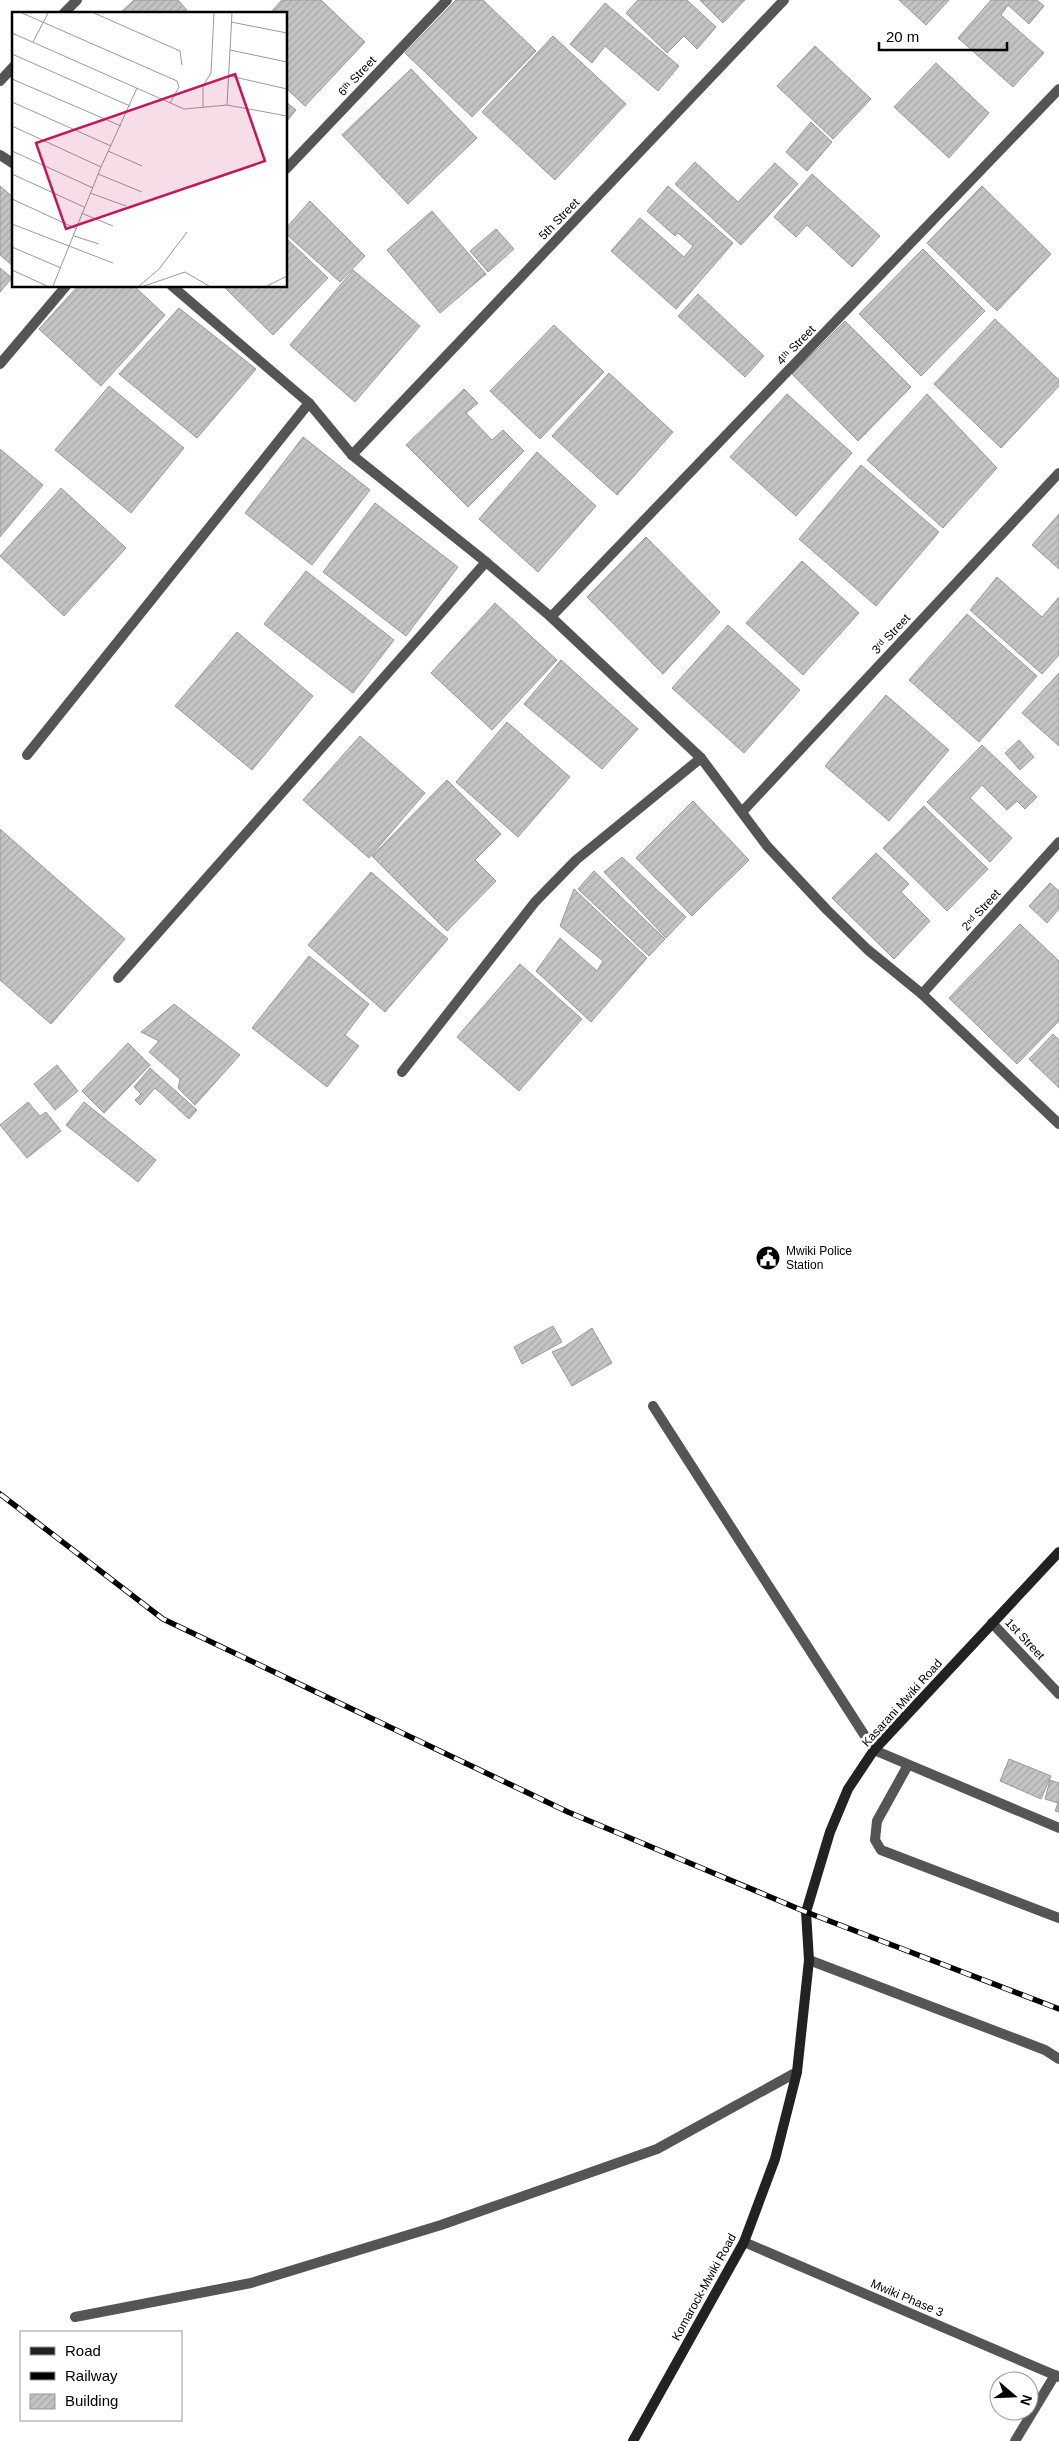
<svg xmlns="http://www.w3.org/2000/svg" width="1059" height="2441" font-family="Arial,sans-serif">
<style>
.building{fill:url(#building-hatch);stroke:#999}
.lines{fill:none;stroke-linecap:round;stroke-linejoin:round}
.lane{stroke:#555;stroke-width:10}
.street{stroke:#555;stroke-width:10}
.secondary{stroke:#222;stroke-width:10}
.rail-casing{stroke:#000;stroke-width:5.5}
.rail{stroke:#fff;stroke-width:4;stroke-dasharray:11;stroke-linecap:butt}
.labels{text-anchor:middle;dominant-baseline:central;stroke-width:5;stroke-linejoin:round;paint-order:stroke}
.street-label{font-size:12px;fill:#000;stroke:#fff}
.poi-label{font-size:12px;fill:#000;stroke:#fff;text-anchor:start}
.inset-road{fill:none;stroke:#999;stroke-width:1}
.view{fill:#c2185b;fill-opacity:0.15;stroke:#c2185b;stroke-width:2.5}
.inset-edge{fill:none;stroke:#000;stroke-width:2.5}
</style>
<defs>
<pattern id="building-hatch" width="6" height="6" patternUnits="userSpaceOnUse" patternTransform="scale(1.25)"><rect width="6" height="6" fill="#c4c4c4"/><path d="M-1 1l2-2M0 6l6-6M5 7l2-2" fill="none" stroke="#a7a7a7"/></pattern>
</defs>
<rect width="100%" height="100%" fill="#fff"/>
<!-- building -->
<g class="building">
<path d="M134,0H178L190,14H119Z"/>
<path d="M282,0H321L365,42L305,106L286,88V14H269Z"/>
<path d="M456,0H483L536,51L472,117L405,53Z"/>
<path d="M638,0H687L716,27L697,49L684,36L667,53L626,13Z"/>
<path d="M700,0H745L723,23Z"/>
<path d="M899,0H949L926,25Z"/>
<path d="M991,0H1037L1044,6L1029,24L1008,5L1001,15L1044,53L1013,87L958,38Z"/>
<path d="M605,3L679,66L658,91L605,46L592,63L570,44Z"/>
<path d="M553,36L626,104L555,180L482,112Z"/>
<path d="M815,46L871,99L833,139L777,86Z"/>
<path d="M936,63L989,113L949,158L894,107Z"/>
<path d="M411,69L477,138L408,204L342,135Z"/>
<path d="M286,102L296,110L286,122Z"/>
<path d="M811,122L832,142L807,171L786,152Z"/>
<path d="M695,162L738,202L775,163L798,184L741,245L675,184Z"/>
<path d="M812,174L880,236L852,267L807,225L796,237L774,217Z"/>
<path d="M0,186L14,198V267L0,255Z"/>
<path d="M668,186L733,243L676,309L611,251L640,218L684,257L693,246L678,233L675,236L647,211Z"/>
<path d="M982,186L1051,254L997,311L927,243Z"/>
<path d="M310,201L365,256L340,282L286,234V228Z"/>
<path d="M432,211L486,274L440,313L387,250Z"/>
<path d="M496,229L514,249L488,272L470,251Z"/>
<path d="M286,238L328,278L273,335L223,286H286Z"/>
<path d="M923,249L985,311L921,376L859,314Z"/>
<path d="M0,268L12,278L0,292Z"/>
<path d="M353,270L420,326L355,402L290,345Z"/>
<path d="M78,286H134L165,315L101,386L39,329Z"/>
<path d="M698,294L764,356L745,377L678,316Z"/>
<path d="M179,308L256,369L197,438L119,374Z"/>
<path d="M995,319L1059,380V386L1001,448L934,384Z"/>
<path d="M845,321L911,387L858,441L792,374Z"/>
<path d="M554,325L604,372L540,439L490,391Z"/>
<path d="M609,373L673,432L617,495L552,436Z"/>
<path d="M109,386L184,448L131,513L55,450Z"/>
<path d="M464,389L478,403L466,413L492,440L503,430L524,451L468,507L406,445Z"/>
<path d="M787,394L852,453L796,516L730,457Z"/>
<path d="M927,394L997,468L943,528L867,460Z"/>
<path d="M303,437L370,490L312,565L245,513Z"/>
<path d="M0,449L43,485L0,537Z"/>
<path d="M537,452L596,506L538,572L479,519Z"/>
<path d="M861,465L939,532L876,606L799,539Z"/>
<path d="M61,488L126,548L64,616L0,556Z"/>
<path d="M375,503L458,567L406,636L323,572Z"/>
<path d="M1059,514V569L1032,545Z"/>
<path d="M646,537L720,612L663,674L587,597Z"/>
<path d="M802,561L859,613L803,675L746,623Z"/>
<path d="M306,571L394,640L353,693L264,624Z"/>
<path d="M997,577L1042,617L1059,597V655L1042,674L970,610Z"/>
<path d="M495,603L557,660L492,730L431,673Z"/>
<path d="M967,614L1037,676L979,742L909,680Z"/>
<path d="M728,625L800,690L744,753L672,688Z"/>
<path d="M237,632L313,696L252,770L175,706Z"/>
<path d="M561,660L638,729L602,769L524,704Z"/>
<path d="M1059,673V746L1022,713Z"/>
<path d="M886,695L949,750L889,821L825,766Z"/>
<path d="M507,722L570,777L518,837L456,782Z"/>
<path d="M360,736L425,793L369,858L303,800Z"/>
<path d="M1019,740L1034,757L1020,770L1005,753Z"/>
<path d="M982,745L1037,797L1025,809L1017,801L1007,810L982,785L970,798L1012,838L990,862L927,802Z"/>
<path d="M447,780L501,834L475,860L496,881L447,931L372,856Z"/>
<path d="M693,801L749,860L692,916L636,858Z"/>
<path d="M924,806L988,869L947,911L883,848Z"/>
<path d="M0,829L125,939L51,1024L0,980Z"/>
<path d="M876,853L909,884L901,892L930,921L894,959L832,898Z"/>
<path d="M622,857L686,917L666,938L604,872Z"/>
<path d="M594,871L665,939L649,956L578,889Z"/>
<path d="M371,872L448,939L385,1012L308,945Z"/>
<path d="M1050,883L1059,891V909L1047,923L1029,906Z"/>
<path d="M574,889L647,958L591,1022L536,971L560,938L597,971L603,961L560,926Z"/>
<path d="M1020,924L1059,961V1021L1017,1064L949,998Z"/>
<path d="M309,956L369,1004L345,1035L359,1046L327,1087L252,1028Z"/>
<path d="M520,964L582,1019L519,1091L457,1037Z"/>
<path d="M174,1004L240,1055L195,1105L178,1088L180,1079L149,1052L159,1041L141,1032Z"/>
<path d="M1053,1034L1059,1040V1088L1029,1059Z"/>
<path d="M128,1043L150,1065L104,1113L82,1091Z"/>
<path d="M57,1065L78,1091L55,1110L34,1084Z"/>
<path d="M150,1068L197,1110L189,1119L155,1088L140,1105L135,1100L141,1094L134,1087Z"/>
<path d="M28,1102L40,1116L46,1112L61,1131L27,1158L0,1125Z"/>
<path d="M84,1102L156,1160L138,1182L66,1125Z"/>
<path d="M553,1326L562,1342L522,1364L514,1347Z"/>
<path d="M592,1328L612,1363L572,1386L552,1352L564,1347Z"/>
<path d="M1009,1759L1051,1776L1041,1799L1000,1781Z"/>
<path d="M1050,1780L1059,1783V1812L1055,1811L1058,1803L1045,1799Z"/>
</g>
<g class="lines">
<!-- lane -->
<g class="lane">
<path d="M653,1406L874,1750L1059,1828"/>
<path d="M908,1765L877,1821L875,1840L881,1850L1059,1918"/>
<path d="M75,2317L251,2283L441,2225L657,2149L797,2072"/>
</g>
<!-- street -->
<g class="street">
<path d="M63,14L77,0"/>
<path d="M0,81L14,66"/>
<path d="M0,155L14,164"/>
<path d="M286,169L447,0"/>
<path d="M172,286L309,403L352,455L486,562L551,617L701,758L767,846L827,910L868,950L922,994L1059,1124"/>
<path d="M0,364L66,286"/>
<path d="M352,455L784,0"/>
<path d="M551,617L1059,89"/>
<path d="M27,755L309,403"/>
<path d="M742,812L1059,473"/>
<path d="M118,978L486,562"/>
<path d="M922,994L1059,842"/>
<path d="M402,1072L535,902L576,860L701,758"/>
<path d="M992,1623L1059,1694"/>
<path d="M809,1960L1045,2050L1059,2059"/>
<path d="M744,2242L1059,2377"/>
<path d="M1015,2441L1055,2375"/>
</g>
<!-- secondary -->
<path class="secondary" d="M633,2441L744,2242L775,2159L797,2072L809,1960L806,1912L830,1832L848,1789L874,1750L1059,1552"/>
<defs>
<path id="rail" d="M0,1494L163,1619L568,1812L806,1912L1059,2009"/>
</defs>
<!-- rail casing -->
<use href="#rail" class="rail-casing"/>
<!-- rail -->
<use href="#rail" class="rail"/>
</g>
<!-- icons -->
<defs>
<symbol id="civic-disc" viewBox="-11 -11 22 22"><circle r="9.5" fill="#000" stroke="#fff"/><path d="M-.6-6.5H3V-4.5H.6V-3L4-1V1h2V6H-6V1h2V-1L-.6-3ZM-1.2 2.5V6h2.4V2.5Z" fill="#fff"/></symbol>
</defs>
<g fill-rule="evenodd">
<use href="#civic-disc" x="754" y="1244" width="28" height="28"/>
</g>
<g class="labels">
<!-- street labels -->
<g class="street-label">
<text transform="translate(357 76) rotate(-47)">6ᵗʰ Street</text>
<text transform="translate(559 219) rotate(-46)">5th Street</text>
<text transform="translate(796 345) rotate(-46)">4ᵗʰ Street</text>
<text transform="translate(891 634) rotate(-47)">3ʳᵈ Street</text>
<text transform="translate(981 910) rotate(-48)">2ⁿᵈ Street</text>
<text transform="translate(1025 1639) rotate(47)">1st Street</text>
<text transform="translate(902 1703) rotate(-48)">Kasarani Mwiki Road</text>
<text transform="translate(704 2287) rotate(-61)">Komarock-Mwiki Road</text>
<text transform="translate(907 2298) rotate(23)">Mwiki Phase 3</text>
</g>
<!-- poi labels -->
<g class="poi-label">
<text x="786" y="1251">Mwiki Police<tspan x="786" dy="14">Station</tspan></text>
</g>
</g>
<!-- overview -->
<g transform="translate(12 12)">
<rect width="275" height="275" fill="#fff"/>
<path class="inset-road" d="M10,1L165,69L167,75L158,91M82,1L168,39L170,53M219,10L275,21M0,21L172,97L215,93L275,104M21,30L36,1M218,38L275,50M0,42L118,94M218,64L275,77M0,67L109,114M0,90L99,134M215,93L220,1M191,96V74L199,61L202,1M0,114L89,155M0,139L81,176M96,139L130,154M0,162L72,195M86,162L130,180M78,181L114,194M0,187L65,217M69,201L101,214M0,212L101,251M62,224L87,232M0,235L49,256M0,258L35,274M41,274L89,155L125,76M127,274L147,257L175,220M132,274L173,260L197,274M255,274L275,264"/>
<path class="view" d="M223,62L253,149L54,217L24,131Z"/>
<rect width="275" height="275" class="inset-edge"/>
</g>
<!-- legend -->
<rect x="20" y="2331" width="162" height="90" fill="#ffffff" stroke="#999999"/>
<rect x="30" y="2347" width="25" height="8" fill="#222222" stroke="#999999"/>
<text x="65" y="2356" font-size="15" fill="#000000">Road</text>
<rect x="30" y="2372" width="25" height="8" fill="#000000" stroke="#999999"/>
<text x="65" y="2381" font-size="15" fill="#000000">Railway</text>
<rect x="30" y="2394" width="25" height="15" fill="url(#building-hatch)" stroke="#999999"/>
<text x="65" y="2406" font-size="15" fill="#000000">Building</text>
<!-- north arrow -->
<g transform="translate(1014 2396) rotate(109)"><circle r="24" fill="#ffffff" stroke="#999999"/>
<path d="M0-4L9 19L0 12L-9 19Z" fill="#000000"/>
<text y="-8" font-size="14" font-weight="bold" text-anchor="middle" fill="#000000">N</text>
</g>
<!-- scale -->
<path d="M879 42v8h128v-8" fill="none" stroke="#000000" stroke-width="2.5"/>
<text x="886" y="42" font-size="15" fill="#000000" stroke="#ffffff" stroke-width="4" paint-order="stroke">20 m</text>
</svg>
